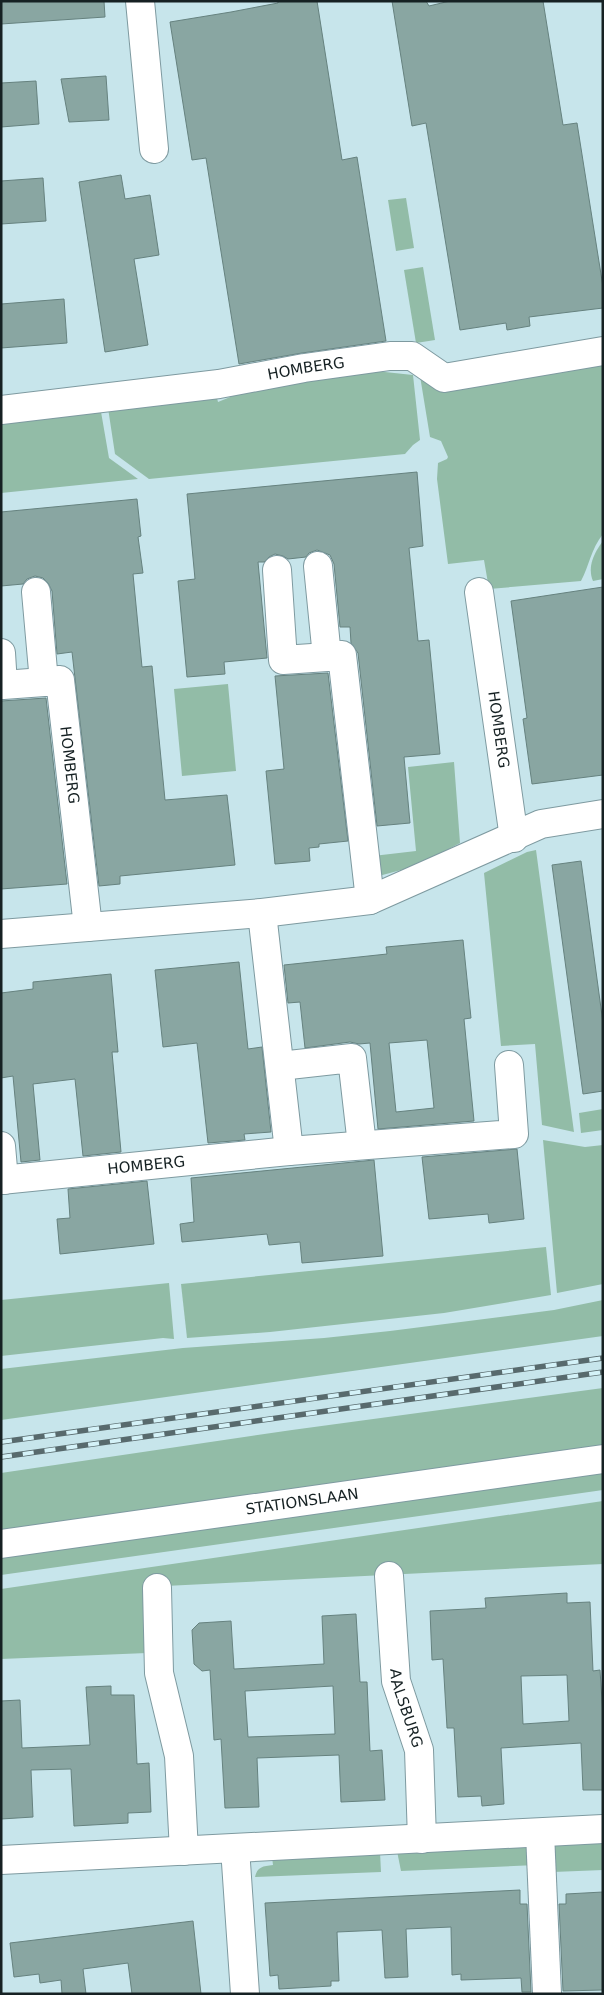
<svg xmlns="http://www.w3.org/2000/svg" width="604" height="1995" font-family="'DejaVu Sans',sans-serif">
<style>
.green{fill:#92bca7}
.building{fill:#89a6a2;stroke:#66827f;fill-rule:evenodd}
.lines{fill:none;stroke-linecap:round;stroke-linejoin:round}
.minor-casing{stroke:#7e9aa0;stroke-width:30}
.tertiary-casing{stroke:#7e9aa0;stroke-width:30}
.minor{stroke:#fff;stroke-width:28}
.tertiary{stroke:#fff;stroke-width:28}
.rail-casing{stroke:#586a6d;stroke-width:5.5}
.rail{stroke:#d4f2f8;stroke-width:4;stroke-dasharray:11;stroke-linecap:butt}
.labels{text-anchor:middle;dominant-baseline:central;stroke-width:4;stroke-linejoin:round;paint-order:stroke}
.street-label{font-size:15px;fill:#162123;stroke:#d4f2f8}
</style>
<rect width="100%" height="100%" fill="#c7e5eb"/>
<!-- green -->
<g class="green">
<path d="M406,198L414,248L396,251L388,200Z"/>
<path d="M423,267L435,340L416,343L404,270Z"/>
<path d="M603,361V534C591,549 589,566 581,581L489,589L484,560L448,564L437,479L438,463L447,459L448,457L441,441L430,437L420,376Z"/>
<path d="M366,370L413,375L420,440L413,445L405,454L149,479L115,454L108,408L216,394L218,402L262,384Z"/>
<path d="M100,406L109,458L138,479L1,493V419Z"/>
<path d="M603,541V579L593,581C587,567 594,553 603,541Z"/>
<path d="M228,684L236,771L182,776L174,689Z"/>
<path d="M454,762L460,843L416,866L375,877L373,856L416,851L408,767Z"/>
<path d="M536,850L574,1132L542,1125L535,1044L501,1046L484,873L527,852Z"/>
<path d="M603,1109V1130L581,1133L579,1113Z"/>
<path d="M543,1140L585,1147L603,1145V1284L557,1293Z"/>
<path d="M546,1247L551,1295L444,1313L270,1332L187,1338L181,1284Z"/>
<path d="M169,1283L174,1339L163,1338L1,1356V1300Z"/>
<path d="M603,1300V1336L1,1420V1369L183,1348L324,1338L390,1331L554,1310Z"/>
<path d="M603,1388V1446L1,1530V1473L292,1430Z"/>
<path d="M603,1472V1490L1,1575V1557Z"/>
<path d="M603,1501V1564L145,1587L147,1653L1,1659V1589Z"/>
<path d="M603,1841V1870L553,1872L551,1843Z"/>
<path d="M534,1845L536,1865L401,1871L397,1851Z"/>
<path d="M380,1852L381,1872L255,1877C257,1867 263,1866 273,1865L272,1857Z"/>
</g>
<!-- building -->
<g class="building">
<path d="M1,1H104L105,17L1,24Z"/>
<path d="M278,1H317L342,160L357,157L386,341L302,353L239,364L206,158L192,160L170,22L231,12L278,3Z"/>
<path d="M392,1H426L429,6L450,1H543L563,125L577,123L603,287V308L529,317L530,326L507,330L506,323L460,330L426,123L412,126Z"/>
<path d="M106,76L109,120L69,122L61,79Z"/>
<path d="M36,81L39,124L1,127V83Z"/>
<path d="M121,175L125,199L150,195L159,255L134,259L148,345L105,352L79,182Z"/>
<path d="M43,178L46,221L1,224V181Z"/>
<path d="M64,299L67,343L1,348V304Z"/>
<path d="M417,472L423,546L409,548L418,641L429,640L440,754L404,757L410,823L377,826L358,653L351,643L350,627H340L334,564L330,555L317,550L309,553L306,557L288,559L283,556L275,554L269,557L264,562H258L267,658L224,662L225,674L187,677L178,581L195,579L187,494Z"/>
<path d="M137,499L141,536L138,537L143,573L133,574L142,667L152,666L165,800L227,795L235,865L120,876V884L99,886L72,652L57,654L52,591L48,583L43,578L35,576L27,579L23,584L1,586V512Z"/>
<path d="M603,587V775L532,784L523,719L527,718L511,601Z"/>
<path d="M328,673L348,841L319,844V847L309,848L310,861L275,864L266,771L284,769L275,676Z"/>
<path d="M46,698L67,884L1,889V701Z"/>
<path d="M581,861L603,1023V1091L583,1094L552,865Z"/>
<path d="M463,940L471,1018L464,1019L474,1121L378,1129L370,1043L359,1044L350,1042L305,1048L300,1002L288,1003L284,965L387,954L386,947ZM427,1040L434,1108L396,1112L389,1043Z"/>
<path d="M239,962L248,1049L262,1047L271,1132L244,1134L245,1140L208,1143L197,1043L163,1047L155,970Z"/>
<path d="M111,974L118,1052H112L121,1152L83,1156L75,1079L33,1084L40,1160L21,1162L13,1076L1,1078V993L33,989V982Z"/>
<path d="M517,1149L524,1219L489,1223L488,1214L429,1219L422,1157Z"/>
<path d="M374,1160L383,1256L302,1263L300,1242L269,1245L267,1234L182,1242L180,1224L194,1222L191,1178Z"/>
<path d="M147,1181L154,1244L60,1254L57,1219L70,1218L68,1189Z"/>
<path d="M567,1593V1603L590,1602L593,1671L600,1670L603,1716V1790H583L581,1743L501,1748L504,1804L482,1806L481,1796L458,1797L454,1728H447L443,1659L432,1660L430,1611L486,1608L485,1598ZM567,1675L569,1721L523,1724L521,1676Z"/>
<path d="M356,1614L360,1682H367L370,1751L382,1750L385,1800L341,1802L339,1755L257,1758L259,1807L225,1808L221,1739L214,1740L210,1670L202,1671L194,1664L192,1630L199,1623L231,1621L234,1669L324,1664L322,1616ZM333,1686L335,1734L248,1737L245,1691Z"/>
<path d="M111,1686V1695H134L137,1764L149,1763L151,1812L128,1813V1823L74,1826L71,1769L31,1770L33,1817L1,1819V1701L20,1700L22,1748L90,1745L86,1687Z"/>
<path d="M520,1890V1904H527L531,1992H522L521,1978L461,1980V1974L452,1975L451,1927L406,1929L408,1977L385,1978L382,1930L337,1932L339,1981H331V1986L279,1989L278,1975L270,1976L265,1903Z"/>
<path d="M603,1892V1990L563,1991L559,1904H566V1894Z"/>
<path d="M193,1921L201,1994H132L128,1963L83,1969L86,1994H62L61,1980L40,1983L39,1974L14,1977L10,1943Z"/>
</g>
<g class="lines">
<defs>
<g id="minor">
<path d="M140,1L154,149"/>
<path id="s1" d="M1,410L219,384L304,368L390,356H412L444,378L603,351"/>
<path d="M318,566L327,657L342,655L370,900"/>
<path d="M277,570L283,660L327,657"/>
<path id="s2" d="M36,592L44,682L60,680L88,927"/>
<path id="s3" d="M479,592L514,838"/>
<path d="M1,653L3,685L44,682"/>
<path d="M262,913L289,1151"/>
<path d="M1,934L262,913L370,900L541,824L603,814"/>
<path d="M280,1066L352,1058L362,1145"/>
<path d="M1,1146L4,1180"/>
<path id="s4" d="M1,1180L289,1151L514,1134L509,1065"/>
<path id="s5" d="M389,1576L396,1681L419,1750L422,1839"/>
<path d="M157,1588L159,1673L179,1756L184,1851"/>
<path d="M540,1833L547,1994"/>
<path d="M235,1848L245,1994"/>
<path d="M1,1860L603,1829"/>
</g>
<g id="tertiary">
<path id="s6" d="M1,1544L603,1459"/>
</g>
</defs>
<!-- minor casing -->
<use href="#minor" class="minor-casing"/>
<!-- tertiary casing -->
<use href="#tertiary" class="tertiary-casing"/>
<!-- minor -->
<use href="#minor" class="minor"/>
<!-- tertiary -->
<use href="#tertiary" class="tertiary"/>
<defs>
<g id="rail">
<path d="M1,1442L603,1358"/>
<path d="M1,1457L603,1372"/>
</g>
</defs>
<!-- rail casing -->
<use href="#rail" class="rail-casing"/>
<!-- rail -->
<use href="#rail" class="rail"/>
</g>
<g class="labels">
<!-- street labels -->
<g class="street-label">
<text stroke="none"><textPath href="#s1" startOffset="308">HOMBERG</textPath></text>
<text stroke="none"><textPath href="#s3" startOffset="139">HOMBERG</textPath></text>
<text stroke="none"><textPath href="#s2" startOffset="192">HOMBERG</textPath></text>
<text stroke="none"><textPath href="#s4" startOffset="146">HOMBERG</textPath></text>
<text stroke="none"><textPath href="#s6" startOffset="304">STATIONSLAAN</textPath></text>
<text stroke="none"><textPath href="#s5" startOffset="134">AALSBURG</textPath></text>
</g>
</g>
<!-- border -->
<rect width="604" height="1995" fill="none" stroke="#162123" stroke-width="5"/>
</svg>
